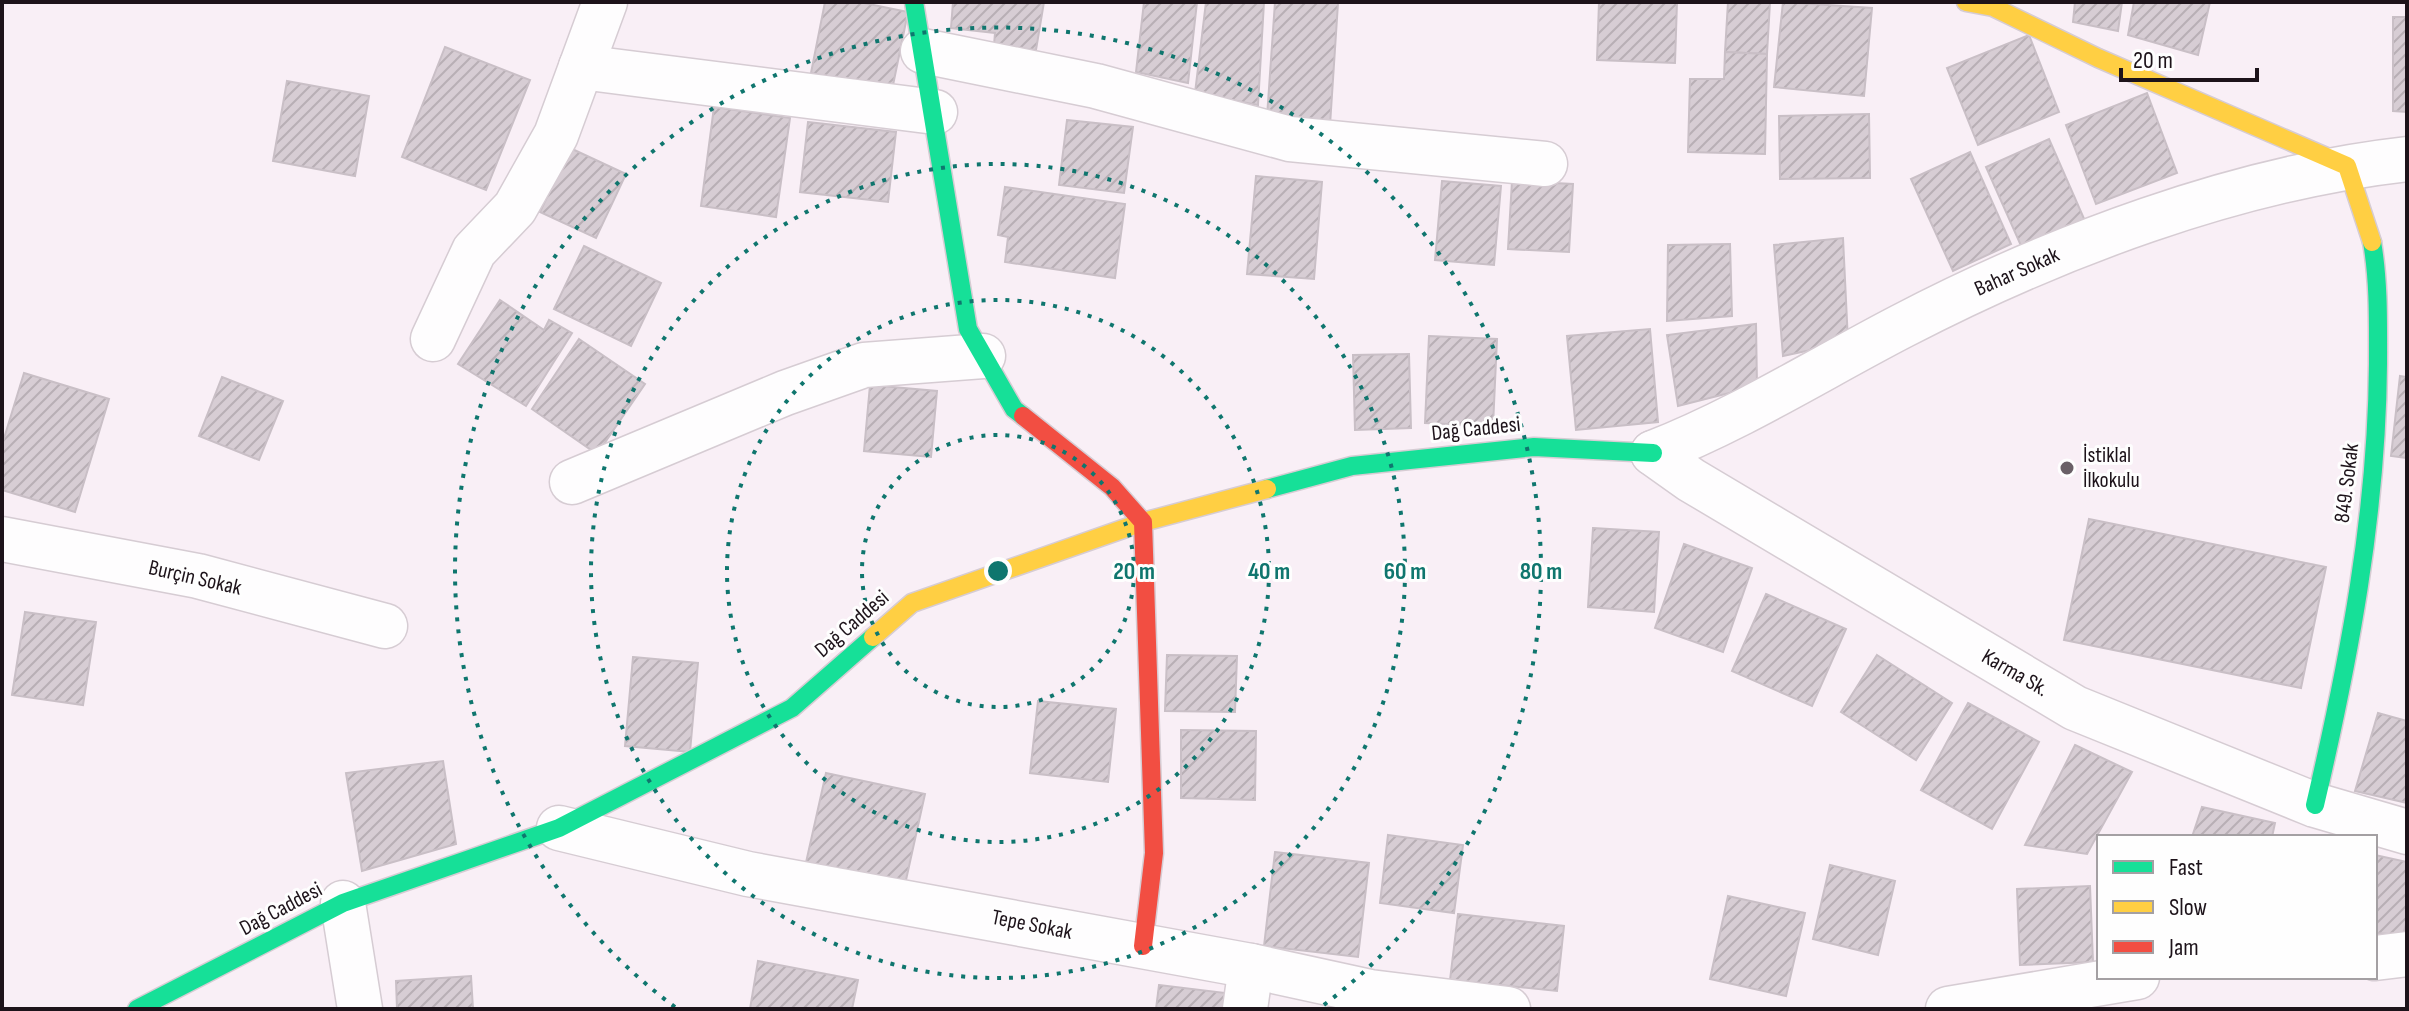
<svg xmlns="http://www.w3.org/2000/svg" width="2409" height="1011" font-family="'Sofia Sans Condensed',sans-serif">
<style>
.building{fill:url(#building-hatch);stroke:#c9bfc6;stroke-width:2}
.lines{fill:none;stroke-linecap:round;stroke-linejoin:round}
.street-casing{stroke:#d6ccd3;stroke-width:47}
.fast-casing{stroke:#d6ccd3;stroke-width:21}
.slow-casing{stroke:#d6ccd3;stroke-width:21}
.jam-casing{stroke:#d6ccd3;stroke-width:21}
.street{stroke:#fefdfe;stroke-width:44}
.fast{stroke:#16e098;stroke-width:18}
.slow{stroke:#ffcf43;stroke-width:18}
.jam{stroke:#f24e42;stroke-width:18}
.ring{fill:none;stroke:#0f766e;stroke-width:4;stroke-dasharray:4 8}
.poi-dot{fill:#6a6067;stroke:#fefefe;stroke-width:3}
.labels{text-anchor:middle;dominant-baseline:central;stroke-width:6;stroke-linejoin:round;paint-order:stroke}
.street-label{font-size:22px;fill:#1d131a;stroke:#fefefe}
.poi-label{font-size:22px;fill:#1d131a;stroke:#fefefe;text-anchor:start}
.centre{fill:#0f766e;stroke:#fefefe;stroke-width:4}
.ring-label{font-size:24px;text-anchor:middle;font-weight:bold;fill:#0f766e;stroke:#fefefe;stroke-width:6;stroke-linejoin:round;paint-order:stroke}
</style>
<defs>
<pattern id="building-hatch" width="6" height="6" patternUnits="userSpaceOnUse" patternTransform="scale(2)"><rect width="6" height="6" fill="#d7cdd4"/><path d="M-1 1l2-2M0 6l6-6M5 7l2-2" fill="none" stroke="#b8afb5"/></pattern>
</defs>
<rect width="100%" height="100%" fill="#f9eff6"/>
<!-- building -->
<g class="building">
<path d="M825,2H859L908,12L892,90L811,73Z"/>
<path d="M953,2H1044L1036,50L994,45L995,33L951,28Z"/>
<path d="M1144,2H1197L1188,83L1136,72Z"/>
<path d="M1206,2H1264L1258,105L1195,93Z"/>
<path d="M1275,2L1338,3L1330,125L1267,117Z"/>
<path d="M1599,2H1677L1675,63L1597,60Z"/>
<path d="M1728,2H1770L1767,54L1725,52Z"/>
<path d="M1783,2L1872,8L1864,96L1774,87Z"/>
<path d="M2075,2H2122L2118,31L2073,22Z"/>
<path d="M2134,2H2210L2198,55L2128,35Z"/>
<path d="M2393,17H2407V112L2393,111Z"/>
<path d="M2029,35L2059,112L1978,145L1947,68Z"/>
<path d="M445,47L530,80L486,190L402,157Z"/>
<path d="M1725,52L1767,54L1765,154L1688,152L1690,79H1724Z"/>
<path d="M287,81L369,96L355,176L273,161Z"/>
<path d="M2147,93L2177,173L2096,204L2066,125Z"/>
<path d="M714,107L790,118L776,217L701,206Z"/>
<path d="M1869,114L1870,178L1780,179L1779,116Z"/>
<path d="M1067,120L1133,127L1124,193L1059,185Z"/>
<path d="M808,122L896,132L888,202L800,192Z"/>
<path d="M2049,139L2085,221L2022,248L1986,167Z"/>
<path d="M570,148L626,174L596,238L540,212Z"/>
<path d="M1970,152L2011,244L1953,271L1911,179Z"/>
<path d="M1256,176L1322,182L1314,279L1247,274Z"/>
<path d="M1442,181L1501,186L1494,265L1435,260Z"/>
<path d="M1512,181L1573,184L1569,252L1508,249Z"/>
<path d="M1005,187L1125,204L1115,278L1005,262L1008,237L998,235Z"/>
<path d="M1843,238L1848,342L1783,356L1774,245Z"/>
<path d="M1730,244L1732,316L1667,321L1668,245Z"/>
<path d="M584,246L661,283L631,346L554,309Z"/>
<path d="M500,300L544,330L549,320L572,333L526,406L458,364Z"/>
<path d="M1756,324L1757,386L1678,406L1667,335Z"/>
<path d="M1650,329L1658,422L1576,430L1567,336Z"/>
<path d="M1429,336L1497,339L1493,426L1425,423Z"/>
<path d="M579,339L645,384L597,454L532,409Z"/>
<path d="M1409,354L1411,428L1355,430L1353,355Z"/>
<path d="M24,373L109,399L75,512L2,490V445Z"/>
<path d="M2400,376L2407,377V458L2391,456Z"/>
<path d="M222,377L283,401L259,460L199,436Z"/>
<path d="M870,385L937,391L931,457L864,451Z"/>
<path d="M2089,519L2326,567L2301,688L2064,640Z"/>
<path d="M1593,528L1659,532L1654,612L1588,607Z"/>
<path d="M1684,544L1752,568L1723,652L1655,628Z"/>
<path d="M1766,594L1846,629L1812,706L1732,671Z"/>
<path d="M25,612L96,622L83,705L12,695Z"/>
<path d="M1167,655L1237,656L1235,712L1165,711Z"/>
<path d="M1877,655L1952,703L1916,760L1841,712Z"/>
<path d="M633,657L698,663L690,752L625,746Z"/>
<path d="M1038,701L1116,709L1108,782L1030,773Z"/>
<path d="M1968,703L2039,742L1992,829L1921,790Z"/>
<path d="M2378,713L2407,721V803L2355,791Z"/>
<path d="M1181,730L1256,731L1255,800L1181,798Z"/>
<path d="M2075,745L2132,772L2087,854L2025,845Z"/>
<path d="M443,761L456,844L362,871L346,773Z"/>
<path d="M826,773L925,794L904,889L805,867Z"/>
<path d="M2202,807L2275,823L2272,837H2192Z"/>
<path d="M1388,835L1463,845L1454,913L1380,903Z"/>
<path d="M1275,852L1369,863L1358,957L1264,946Z"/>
<path d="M2375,855L2407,862V920L2403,935L2375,933Z"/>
<path d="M1830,865L1895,881L1878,955L1813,939Z"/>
<path d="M2090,886L2093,962L2020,965L2017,889Z"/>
<path d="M1728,896L1805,913L1786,996L1710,979Z"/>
<path d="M1458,914L1564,926L1557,991L1450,980Z"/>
<path d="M758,961L858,980L852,1009H750Z"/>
<path d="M471,976L473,1009H397L396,981Z"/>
<path d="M1159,985L1234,994L1232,1009H1156Z"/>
</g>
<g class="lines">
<defs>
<g id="street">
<path d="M923,51L1096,86L1290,139L1545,164"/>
<path d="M581,67L935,112"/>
<path d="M433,339L474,251L515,208L556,135L605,2"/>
<path d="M1653,453L1691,480L2075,708L2315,805L2407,832"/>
<path d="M1653,453C1740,419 1819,369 1902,326C2054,247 2236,178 2407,159"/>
<path d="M572,482L785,393L864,365L983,356"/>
<path d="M2,539L198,576L385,626"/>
<path d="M559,828L748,874L1251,966L1370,992L1508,1009"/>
<path d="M343,903L360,1009"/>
<path d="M2375,958L2407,954"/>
<path d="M1245,1009L1251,966"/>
<path d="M1948,1009L2137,977"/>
</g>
<g id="fast">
<path d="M914,2L968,329L1014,409L1023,416"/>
<path d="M1267,489L1352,466L1534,447L1653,453"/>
<path d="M2315,805C2349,660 2377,514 2378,364C2378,324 2379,282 2372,242"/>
<path d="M137,1009L343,903L559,828L792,708L873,637"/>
</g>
<g id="slow">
<path d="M1966,2L1993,7L2098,58L2347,166L2372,242"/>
<path d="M873,637L912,603L1143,522L1267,489"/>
</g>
<path id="jam" d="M1023,416L1112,487L1143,522L1154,853L1143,946"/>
</defs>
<!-- street casing -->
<use href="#street" class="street-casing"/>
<!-- fast casing -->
<use href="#fast" class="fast-casing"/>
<!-- slow casing -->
<use href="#slow" class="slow-casing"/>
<!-- jam casing -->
<use href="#jam" class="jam-casing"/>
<!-- street -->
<use href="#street" class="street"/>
<!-- fast -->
<use href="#fast" class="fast"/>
<!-- slow -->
<use href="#slow" class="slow"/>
<!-- jam -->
<use href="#jam" class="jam"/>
</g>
<!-- distance rings -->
<g class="ring">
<circle cx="998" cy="571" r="136"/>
<circle cx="998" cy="571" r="271"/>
<circle cx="998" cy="571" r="407"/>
<path d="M675 1007A543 543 0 1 1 1321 1007"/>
</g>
<!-- markers -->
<circle class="poi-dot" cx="2067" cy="468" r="8"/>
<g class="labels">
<!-- street labels -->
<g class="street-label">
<text transform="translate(2017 272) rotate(-24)">Bahar Sokak</text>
<text transform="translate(1476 429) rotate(-6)">Dağ Caddesi</text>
<text transform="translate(2347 483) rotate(-83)">849. Sokak</text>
<text transform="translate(195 578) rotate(13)">Burçin Sokak</text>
<text transform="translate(852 624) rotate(-41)">Dağ Caddesi</text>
<text transform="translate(2015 673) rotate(30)">Karma Sk.</text>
<text transform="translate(281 909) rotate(-28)">Dağ Caddesi</text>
<text transform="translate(1032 925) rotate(11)">Tepe Sokak</text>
</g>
<!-- poi labels -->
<g class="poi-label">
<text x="2083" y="455">İstiklal<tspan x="2083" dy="25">İlkokulu</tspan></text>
</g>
</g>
<circle cx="998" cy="571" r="12" class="centre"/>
<g class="ring-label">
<text x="1134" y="579">20 m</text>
<text x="1269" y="579">40 m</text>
<text x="1405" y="579">60 m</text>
<text x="1541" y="579">80 m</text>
</g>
<!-- border -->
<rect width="2409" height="1011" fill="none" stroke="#1d131a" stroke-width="8"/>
<!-- legend -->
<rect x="2097" y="835" width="280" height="144" fill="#fefefe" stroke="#a4a0a3" stroke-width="2"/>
<rect x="2113" y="861" width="40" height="12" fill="#16e098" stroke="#a4a0a3" stroke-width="2"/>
<text x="2169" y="875" font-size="24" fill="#1d131a">Fast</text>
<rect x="2113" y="901" width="40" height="12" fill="#ffcf43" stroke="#a4a0a3" stroke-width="2"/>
<text x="2169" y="915" font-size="24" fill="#1d131a">Slow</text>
<rect x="2113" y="941" width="40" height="12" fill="#f24e42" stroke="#a4a0a3" stroke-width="2"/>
<text x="2169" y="955" font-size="24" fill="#1d131a">Jam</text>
<!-- scale -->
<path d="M2121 68v12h136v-12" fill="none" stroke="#1d131a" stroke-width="4"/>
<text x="2133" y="68" font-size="24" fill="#1d131a" stroke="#fefefe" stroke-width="6" paint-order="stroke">20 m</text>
</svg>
